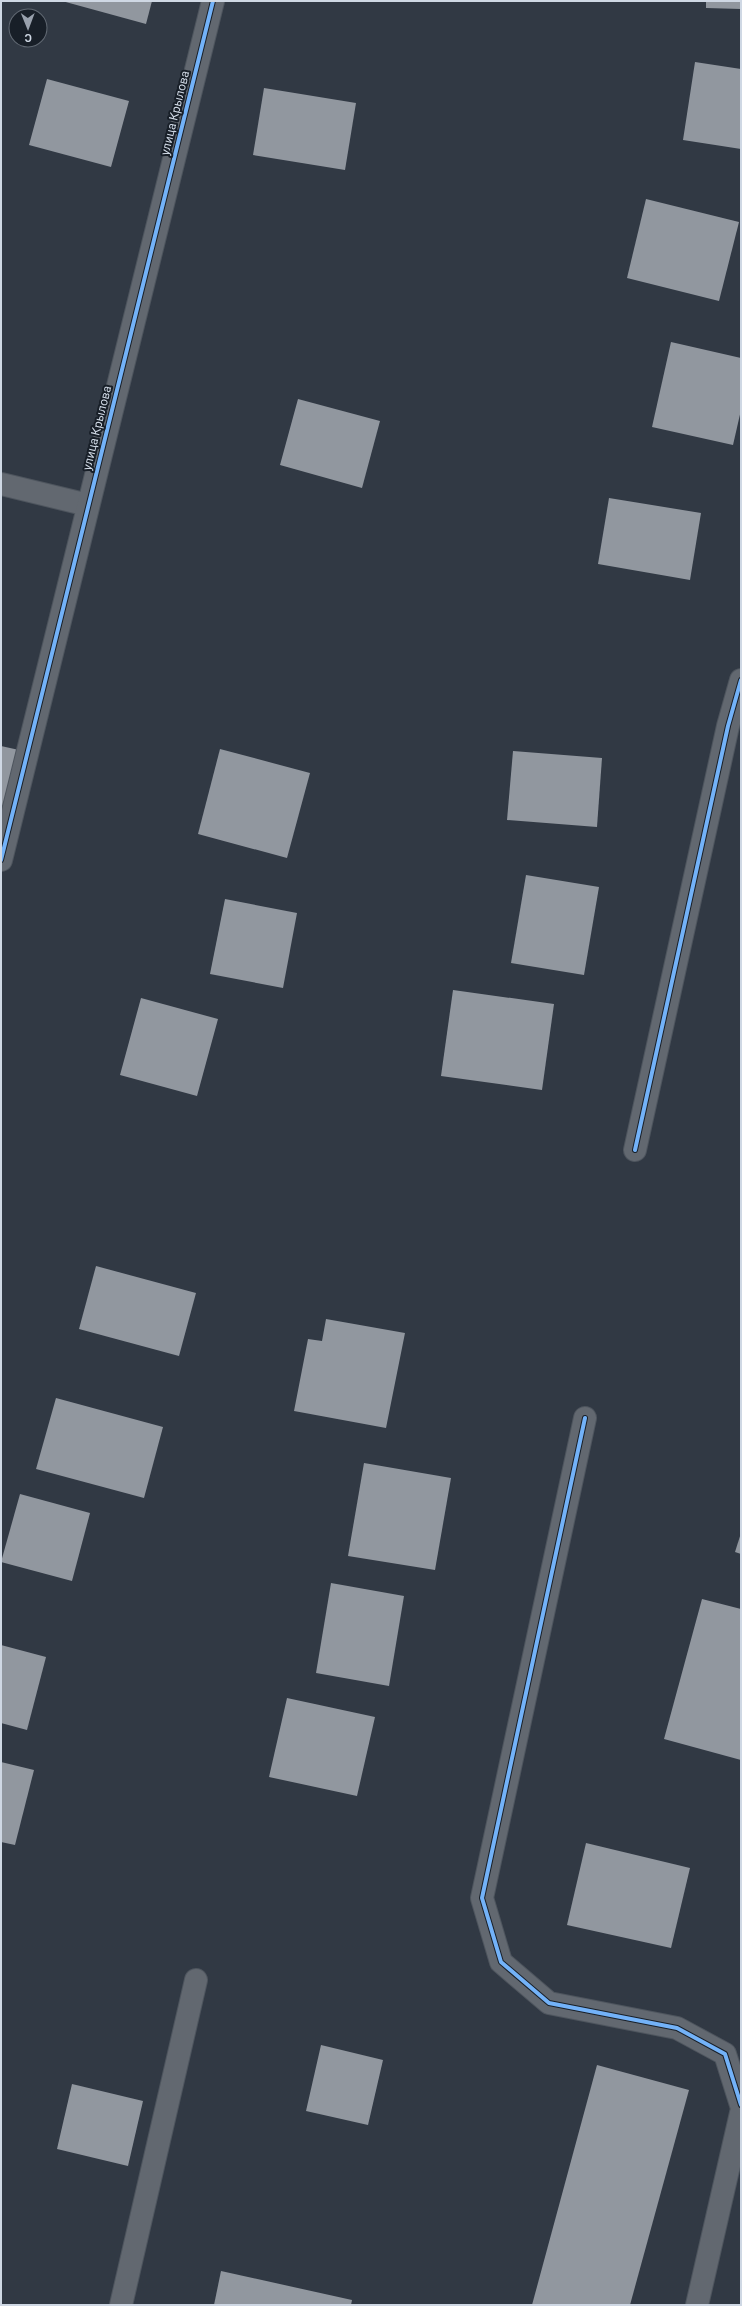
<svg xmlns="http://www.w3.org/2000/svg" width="742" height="2306" font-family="Roboto,sans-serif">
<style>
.building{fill:#91979f}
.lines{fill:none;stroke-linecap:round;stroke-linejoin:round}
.minor-casing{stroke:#4e555e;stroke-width:24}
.minor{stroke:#626870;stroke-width:22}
.cycleway-casing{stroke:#181f28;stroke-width:6}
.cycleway{stroke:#73b2f8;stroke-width:4}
.labels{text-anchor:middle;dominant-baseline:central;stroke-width:4;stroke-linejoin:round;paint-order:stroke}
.street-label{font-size:12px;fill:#cfd8e4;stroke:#181f28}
</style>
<rect width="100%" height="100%" fill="#313944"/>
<!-- building -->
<g class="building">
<path d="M62,1H152L146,24Z"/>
<path d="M706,1H741V9L706,8Z"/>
<path d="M695,62L741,69V149L683,140Z"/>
<path d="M47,79L129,101L111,167L29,145Z"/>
<path d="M264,88L356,103L345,170L253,155Z"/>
<path d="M646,199L739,222L719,301L627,278Z"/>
<path d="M671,342L741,358V410L733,445L652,427Z"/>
<path d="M298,399L380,421L362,488L280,465Z"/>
<path d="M609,498L701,513L690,580L598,564Z"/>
<path d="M1,746L19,750L1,822Z"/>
<path d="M220,749L310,773L287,858L198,834Z"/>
<path d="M513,751L602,758L597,827L507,820Z"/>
<path d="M526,875L599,887L584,975L511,963Z"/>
<path d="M225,899L297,913L283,988L210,974Z"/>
<path d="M453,990L554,1004L542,1090L441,1076Z"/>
<path d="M141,998L218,1019L197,1096L120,1075Z"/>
<path d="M96,1266L196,1293L179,1356L79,1329Z"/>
<path d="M326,1319L405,1333L386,1428L294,1411L308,1339L322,1341Z"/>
<path d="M56,1398L163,1427L144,1498L36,1469Z"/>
<path d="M364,1463L451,1478L435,1570L348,1556Z"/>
<path d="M20,1494L90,1513L72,1581L1,1562Z"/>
<path d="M741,1533V1554L735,1552Z"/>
<path d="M331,1583L404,1596L389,1686L316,1673Z"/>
<path d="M702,1599L741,1609V1760L664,1739Z"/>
<path d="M1,1645L46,1657L27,1730L1,1723Z"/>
<path d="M287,1698L375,1717L357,1796L269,1777Z"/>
<path d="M1,1762L34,1770L15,1845L1,1842Z"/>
<path d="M586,1843L690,1868L671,1948L567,1925Z"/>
<path d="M321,2045L383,2060L368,2125L306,2111Z"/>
<path d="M597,2065L689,2090L630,2305H532Z"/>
<path d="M72,2084L143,2101L128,2166L57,2149Z"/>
<path d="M221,2271L352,2300L351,2305H214Z"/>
</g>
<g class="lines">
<defs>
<g id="minor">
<path d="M1,484L88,505"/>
<path d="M1,860L213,1"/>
<path d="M635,1150L728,726L741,680"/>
<path d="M585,1418L482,1898L501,1962L549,2003L677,2028L725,2054L741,2105"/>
<path d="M121,2305L196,1980"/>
<path d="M697,2305L741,2113"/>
</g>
</defs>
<!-- minor casing -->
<use href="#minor" class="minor-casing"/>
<!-- minor -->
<use href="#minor" class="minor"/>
<defs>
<g id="cycleway">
<path d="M1,860L213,1"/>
<path d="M635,1150L728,726L741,680"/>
<path d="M585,1418L482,1898L501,1962L549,2003L677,2028L725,2054L741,2105"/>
</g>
</defs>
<!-- cycleway casing -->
<use href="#cycleway" class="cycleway-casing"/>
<!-- cycleway -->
<use href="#cycleway" class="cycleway"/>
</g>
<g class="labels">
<!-- street labels -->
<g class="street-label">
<text transform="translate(175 113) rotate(-76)">улица Крылова</text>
<text transform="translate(97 428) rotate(-76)">улица Крылова</text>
</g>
</g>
<!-- border -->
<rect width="742" height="2306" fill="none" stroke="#cfd8e4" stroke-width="4"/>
<!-- north arrow -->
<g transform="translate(28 28) rotate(179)"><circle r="19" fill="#181f28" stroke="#616973"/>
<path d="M0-3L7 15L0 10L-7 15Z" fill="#98a0ac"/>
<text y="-6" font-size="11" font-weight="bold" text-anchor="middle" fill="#cfd8e4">С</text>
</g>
</svg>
